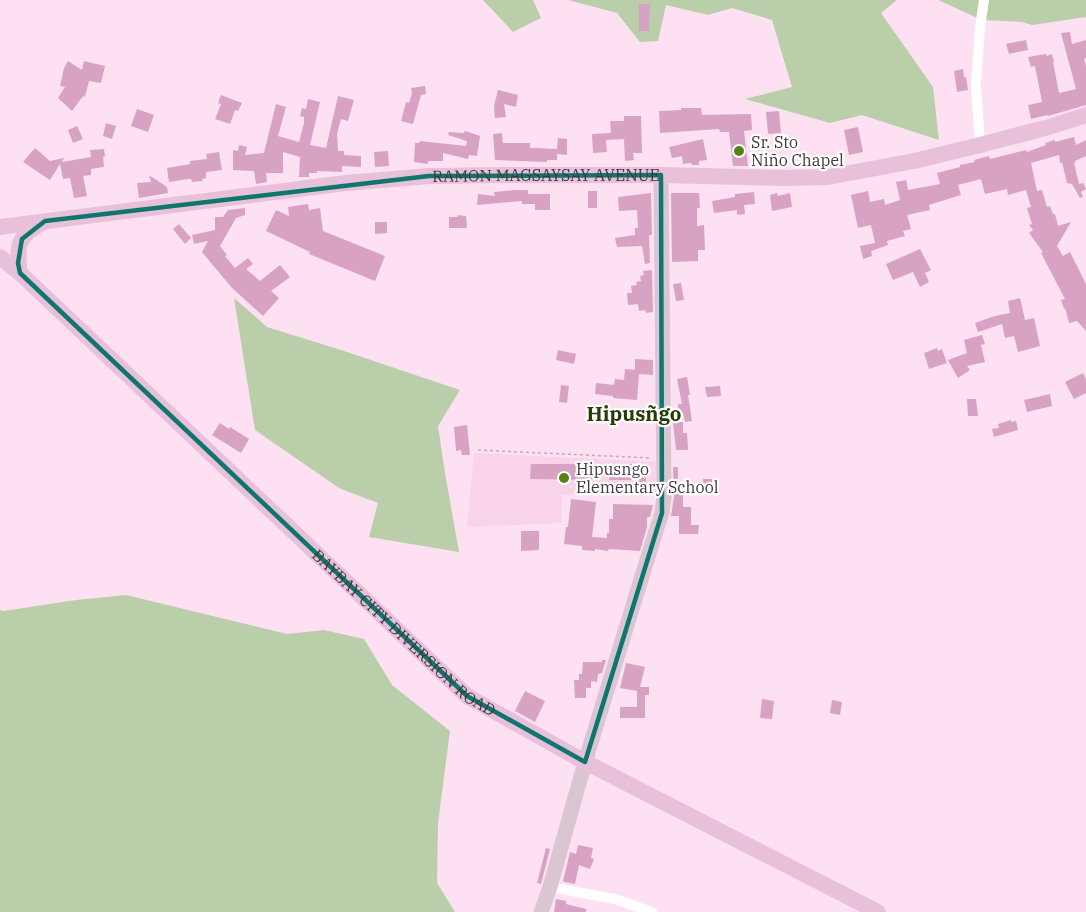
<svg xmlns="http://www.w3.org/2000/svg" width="1086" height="912" font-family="'IBM Plex Serif',serif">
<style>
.built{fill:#f8d3e9}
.green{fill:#baceaa}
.building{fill:#d8a3c3}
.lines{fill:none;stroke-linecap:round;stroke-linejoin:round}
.path{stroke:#c1aab8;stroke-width:1.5;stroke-dasharray:3 3;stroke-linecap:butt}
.street{stroke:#fff;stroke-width:10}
.secondary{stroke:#d9c6d1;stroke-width:15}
.primary{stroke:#e9c0da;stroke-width:16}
.marked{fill:none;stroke:#0f766e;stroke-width:4.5;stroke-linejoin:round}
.poi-dot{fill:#548416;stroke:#fff;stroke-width:2}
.labels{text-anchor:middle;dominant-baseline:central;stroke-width:4.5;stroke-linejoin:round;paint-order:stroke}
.poi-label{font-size:16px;fill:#42373d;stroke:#fff;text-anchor:start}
.street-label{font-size:16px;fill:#42373d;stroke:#fff}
.quarter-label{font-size:20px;font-weight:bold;fill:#243b08;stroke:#fff}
</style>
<rect width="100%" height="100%" fill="#fde0f1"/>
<!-- built -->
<path class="built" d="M474,453L656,462V493L562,495L561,523L467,527Z"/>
<!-- green -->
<g class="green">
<path d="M483,0H533L541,18L513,32Z"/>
<path d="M568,0H897L881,13L933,87L939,140L862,115L830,123L745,99L792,87L772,20L732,8L708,15L666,5L658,41L640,42L617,13Z"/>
<path d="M938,0H1086V17L1032,25L1022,22L982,20Z"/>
<path d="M234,298L267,327L341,350L460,390L438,426L445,473L459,552L369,537L378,503L339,488L255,430Z"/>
<path d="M126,595L287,634L324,630L364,639L392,685L450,731L438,823L437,883L455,912H0V610L4,611L76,600Z"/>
</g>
<!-- building -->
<g class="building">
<path d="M639,4H650L649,31H639Z"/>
<path d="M1070,32L1072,44L1086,40V58L1084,59L1086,66V105L1048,116L1047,115L1031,119L1028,105L1042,102L1035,66L1031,67L1028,57L1046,54L1047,56L1052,54L1054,62H1053L1059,93L1076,89L1061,33Z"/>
<path d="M1026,40L1028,50L1009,54L1006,44Z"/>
<path d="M68,61L82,70L84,61L105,66L101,83L89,81L85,97L83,96L72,111L58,98L65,87L60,86L64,68Z"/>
<path d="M963,69L964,77H966L968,90L957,92L954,71Z"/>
<path d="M425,86L426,94L421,95L413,124L401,121L406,102L409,103L412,93L411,88Z"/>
<path d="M498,90L518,95L516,107L504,104L506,117L495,118L494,106Z"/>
<path d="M221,95L242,103L238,111L235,110L230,124L215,119L221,104L218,103Z"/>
<path d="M338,96L354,100L348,121L341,119L337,134L338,151H344V155L361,156V167L342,166V172L317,171V173H309V177H299L300,157L283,152V173H266L267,182L256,184L254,171L233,170V150L238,151L239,145L247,147L245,155L264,153L276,104L286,107L278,136L299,142L304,123V117L300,116L302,108L306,109L308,99L320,102L310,145L326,148Z"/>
<path d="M681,108H701L702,115L751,114L752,130L744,131L748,166H733L729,132H720L719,129L660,133L659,111L681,110Z"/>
<path d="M137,109L154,115L148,132L131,126Z"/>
<path d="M779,111L781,133L768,134L766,112Z"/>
<path d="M624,116H641L642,153H633L634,160L625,161L624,139L606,140L607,152L593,153L592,134L611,133L610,121H624Z"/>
<path d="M106,123L116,126L112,139L103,136Z"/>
<path d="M77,126L83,139L73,143L68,130Z"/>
<path d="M858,127L863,152L849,155L844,130Z"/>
<path d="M465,131L480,136L477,156L469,155L468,159L443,153V161H428V164L414,162L415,143H419L420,141L466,146L467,141L448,135L449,132L464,133Z"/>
<path d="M502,133L503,143H530V148H535L557,149L558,138L567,139V155L557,154V160H547V162L495,160L493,134Z"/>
<path d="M1074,137L1076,145L1086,140V156L1075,161V163H1074L1079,184L1083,183L1086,189L1081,192L1083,197L1080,198L1072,184L1067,183L1062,162L1060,163L1059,155L1031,163L1037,191L1042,190L1047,207L1050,206L1053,214H1055L1058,226L1071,222L1057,246L1063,256L1070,252L1086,284V331L1077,321L1069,323L1065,308L1064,309L1061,300L1065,299L1041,253L1043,252L1029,233L1033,230L1029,225L1032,224L1027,208L1031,207L1026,190L1008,195L1007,189L985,194L981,179L958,185L961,195L929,205L930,210L907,215L911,229L903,231L905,236L887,241L888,245L871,251L872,256L863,259L860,246L875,243L871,225L858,228L851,195L868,191L870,202L884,199L885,205L900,200L896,182L906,180L908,190L940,184L937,173L960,167V165L975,162L974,160L989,156L990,159L1026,150L1027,152L1046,145L1045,143L1055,140V142Z"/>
<path d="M703,139L707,160L699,161V165H692L691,163L683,164L682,156L672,158L669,147Z"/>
<path d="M35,148L50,161L64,158L62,162L91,157L90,150L104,149L105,156L103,157L104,167L91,169V175L83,176L87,196L74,198L70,178L63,179L60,164L50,180L23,162Z"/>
<path d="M388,151L389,166L375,167L374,152Z"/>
<path d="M219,152L222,170L206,172V178L202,179L203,181L192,182L191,179H188L169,182L167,168L190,164V161L207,159L206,154Z"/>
<path d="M149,175L167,187L168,193L139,198L137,183L151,182Z"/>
<path d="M515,190H528V194H550V210H535V204H522V201L477,205L478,194L495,196L494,192Z"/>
<rect x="588" y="191" width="9" height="17"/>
<path d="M754,192L755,204L744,205L745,214L737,215V210L714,213L712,201L735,197V194Z"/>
<path d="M651,193L652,235H649L650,263L645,264L642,246L617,247L615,238L635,235V228H638L637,210L619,211L618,197Z"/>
<path d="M671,193H699L700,208H697V226L704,225L705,250H698V261L672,262Z"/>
<path d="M777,193L778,196L790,193L792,207L772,211L770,195Z"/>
<path d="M308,204L309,210L320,208L323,231L385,256L375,281L309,254L310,252L266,231L276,210L289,216L288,207Z"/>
<path d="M245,208V215L236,218L220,246L227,255L225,256L235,268L248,258L253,264L246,269L260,281L280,265L290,277L271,291L279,298L263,316L232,288L202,252L208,241L194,244L192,235L215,230V217H223L228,210Z"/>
<path d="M458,215L466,216L467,226L466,228H449V217H457Z"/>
<path d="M375,222H387V233L375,234Z"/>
<path d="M179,224L191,238L185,244L173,229Z"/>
<path d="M920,249L931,270L925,273L929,282L920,287L913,272L893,280L886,264Z"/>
<path d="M652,270L653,312L646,313L645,310L639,311L638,304L628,305L627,293H632L631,286L637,285L636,282L641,281L640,276L644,275L643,271Z"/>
<path d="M681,283L684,300L676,301L673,284Z"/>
<path d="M1020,298L1025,320L1034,318L1040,346L1018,352L1014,336L1005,338L1002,324L978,332L975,323L995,316L1010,313L1008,301Z"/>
<path d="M982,335L985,344L981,345L985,362L967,366L970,370L958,378L948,360L967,353L964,340Z"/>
<path d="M937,348L938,351L942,349L947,363L929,369L924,353Z"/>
<path d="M558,350L576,354L574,364L556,360Z"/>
<path d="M635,359L653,360V375L639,374L637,400L613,398V396L595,394L596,383L614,385L615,379L624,380L625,369L635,370Z"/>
<path d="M1083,373L1086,379V393L1074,399L1065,382Z"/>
<path d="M687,377L690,395H688L692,421L685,422L683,413L679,414L678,404H682L677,379Z"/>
<path d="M561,385L569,386L567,403L559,402Z"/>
<path d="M720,386L721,396L707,397L705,387Z"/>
<path d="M1050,394L1052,406L1027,412L1024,400Z"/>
<path d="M967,399H976L978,416H968Z"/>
<path d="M1011,420V422L1016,421L1018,430L994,437L992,429L999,428L998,424Z"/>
<path d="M673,422H683V433H687L688,450H676Z"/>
<path d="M220,423L229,429L230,427L249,439L241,453L212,435Z"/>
<path d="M467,425L470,455H462L461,450L456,451L454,427Z"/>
<path d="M531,464H601L599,480L530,479Z"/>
<rect x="609" y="464" width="23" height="16"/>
<path d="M673,467H678V489H683V507H691V525H699L698,534H679V516H671L674,497Z"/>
<rect x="636" y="476" width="10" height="12"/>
<rect x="703" y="479" width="16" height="10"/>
<path d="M571,499L596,502L592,537L607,538V533H609V519H613V504L653,505L650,517H647V527L640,551L609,549L608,551L595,549V551L582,550V546L564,544L566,527H568Z"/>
<path d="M521,531H539V550L521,551Z"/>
<path d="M602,660H606L602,673L598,674L597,682L591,681V688H586V698H575L574,680H579V674H582L583,662H602Z"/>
<path d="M626,663L645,667L640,687H649V695H645V718H620V707H637V691L620,688Z"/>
<path d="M525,691L545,701L535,722L515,711Z"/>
<path d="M762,699L774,701L772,719L760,718Z"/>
<path d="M832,700L842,702L840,715L830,713Z"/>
<path d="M578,845L593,848L591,858L594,859L590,869L579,865L575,884L565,882L563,881L570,852L576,854Z"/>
<path d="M546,848L550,849L541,884L537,883Z"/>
<path d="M556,899L566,901V904L586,909V912H554Z"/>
</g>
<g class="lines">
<!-- path -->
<path class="path" d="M478,450L651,458"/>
<!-- street -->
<g class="street">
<path d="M980,145L976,85L980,28L984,0"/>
<path d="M550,887L615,899L652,912"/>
</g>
<!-- secondary -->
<path class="secondary" d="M541,912L550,887L585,762L655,534L662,513L664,497L661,175"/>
<!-- primary -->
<g class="primary">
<path id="s1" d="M0,227L346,183L429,176L505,175H661L786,178L828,177L914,161L980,145L1049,127L1086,115"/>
<path id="s2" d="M0,257L20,273L467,696L585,762L878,912"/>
<path d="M20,273C16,247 17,236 42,223"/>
</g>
</g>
<!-- marked area -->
<path class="marked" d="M661,175L662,513L585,762L467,696L20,273L18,263L22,239L45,221L429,176Z"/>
<!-- markers -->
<g class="poi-dot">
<circle cx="739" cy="151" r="6"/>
<circle cx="564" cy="478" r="6"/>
</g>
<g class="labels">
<!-- poi labels -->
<g class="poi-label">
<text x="751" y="142">Sr. Sto<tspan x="751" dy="18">Niño Chapel</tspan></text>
<text x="576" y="469">Hipusngo<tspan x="576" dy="18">Elementary School</tspan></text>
</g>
<!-- street labels -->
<g class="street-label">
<text stroke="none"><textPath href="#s1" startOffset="549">RAMON MAGSAYSAY AVENUE</textPath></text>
<text stroke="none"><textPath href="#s2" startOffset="552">BAYBAY CITY DIVERSION ROAD</textPath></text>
</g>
<!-- quarter labels -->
<g class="quarter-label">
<text x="634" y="413">Hipusñgo</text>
</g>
</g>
</svg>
